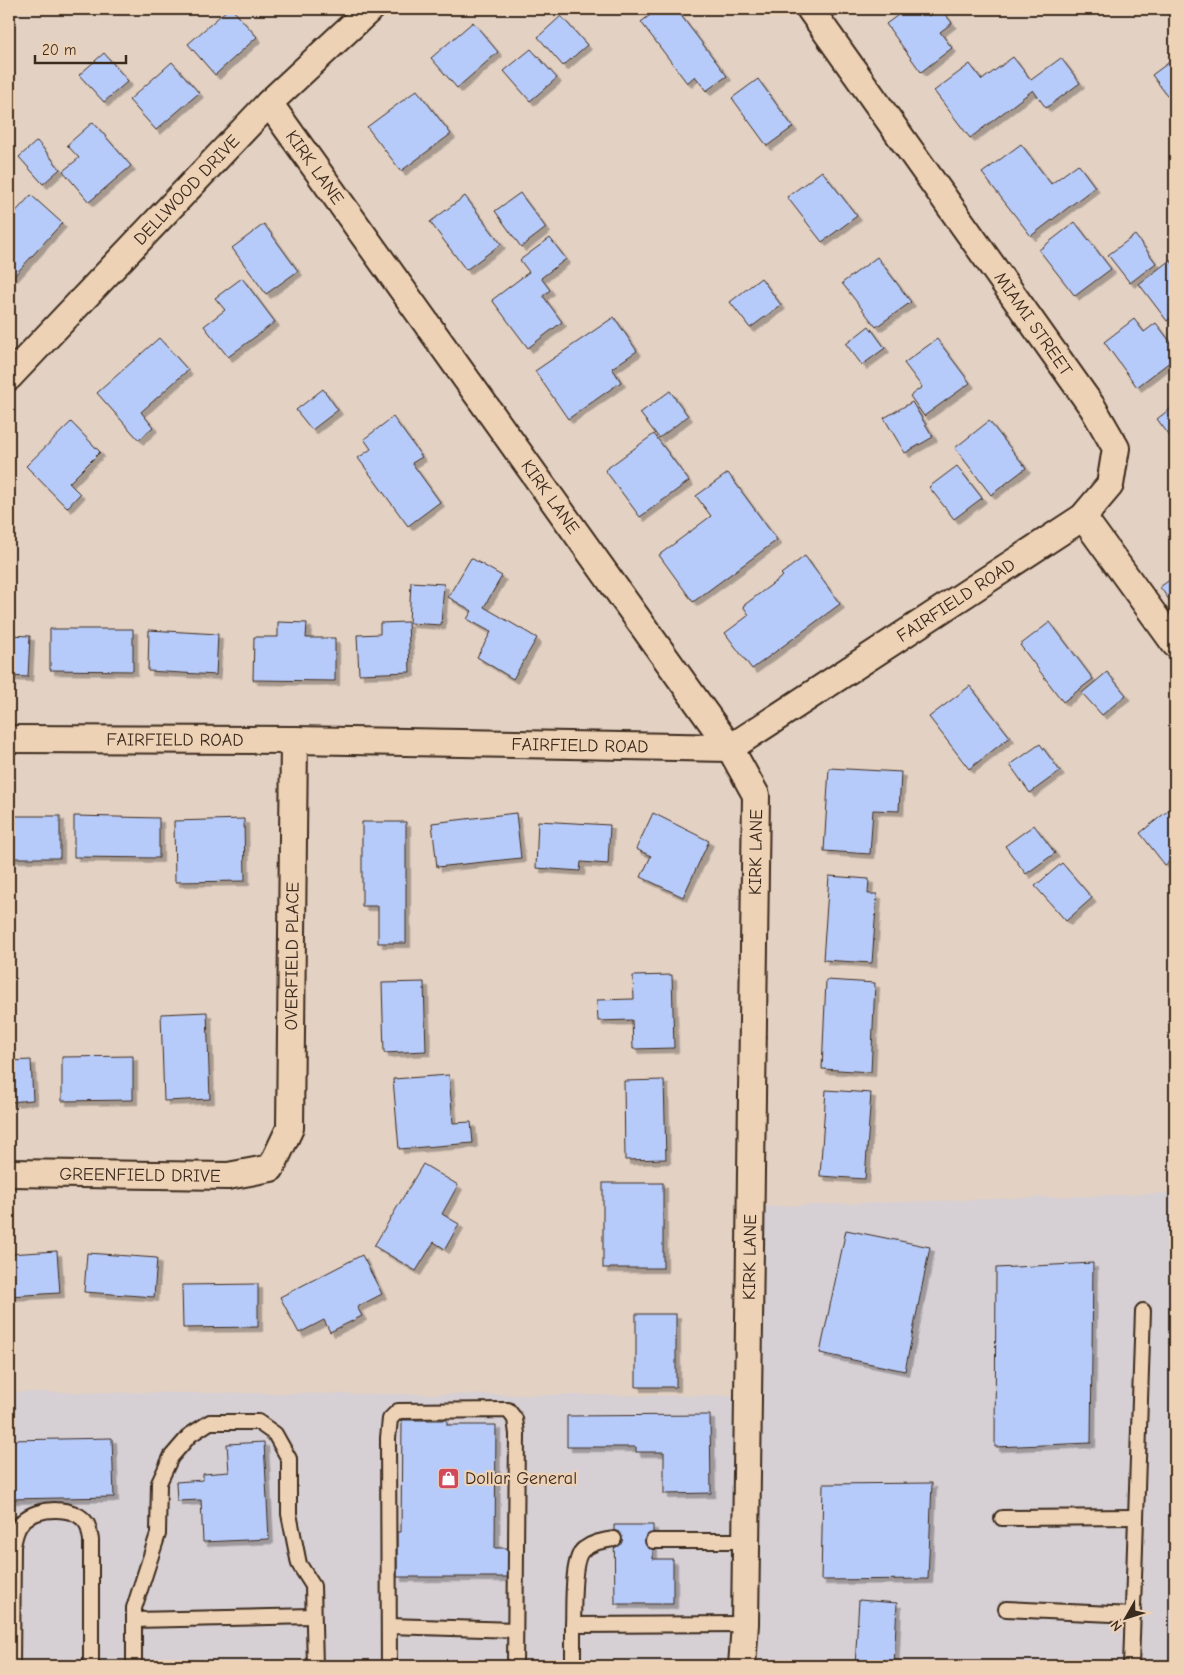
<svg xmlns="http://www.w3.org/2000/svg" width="1184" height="1675" font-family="'Comic Neue',sans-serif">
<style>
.built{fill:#d6cfd4}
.building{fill:#b7cbfa;stroke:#3b2a1e;filter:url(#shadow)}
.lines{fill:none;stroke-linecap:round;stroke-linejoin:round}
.lane-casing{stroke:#3b2a1e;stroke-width:18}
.street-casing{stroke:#3b2a1e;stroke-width:30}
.lane{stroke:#eed2b5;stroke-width:14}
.street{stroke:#eed2b5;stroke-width:26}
.labels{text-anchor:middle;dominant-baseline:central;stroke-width:4.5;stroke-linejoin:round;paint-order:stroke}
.street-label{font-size:18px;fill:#3b2a1e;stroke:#eed2b5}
.poi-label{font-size:18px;fill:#3b2a1e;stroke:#eed2b5;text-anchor:start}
</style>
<defs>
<filter id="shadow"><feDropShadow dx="4.5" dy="4.5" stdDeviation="0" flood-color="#0004"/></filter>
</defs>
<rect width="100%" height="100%" fill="#e3d1c3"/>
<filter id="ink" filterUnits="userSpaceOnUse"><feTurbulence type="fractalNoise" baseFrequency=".02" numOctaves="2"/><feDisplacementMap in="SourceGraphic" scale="10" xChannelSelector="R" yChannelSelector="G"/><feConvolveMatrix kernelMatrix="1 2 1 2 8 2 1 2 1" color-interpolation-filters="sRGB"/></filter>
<g filter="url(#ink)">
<!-- built -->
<path class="built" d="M1175,1193L1171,1666H9V1392L748,1396L751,1207Z"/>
<!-- building -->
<g class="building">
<path d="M228,9H232L257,37L215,75L188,44Z"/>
<path d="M658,9H676L727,76L706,91L695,76L687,83L641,22Z"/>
<path d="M906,9H923L929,16L941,9L952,23L940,32L952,48L921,72L886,24Z"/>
<path d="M561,16L587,45L563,66L538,37Z"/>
<path d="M473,22L498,52L457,88L431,58Z"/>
<path d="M531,49L557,78L530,101L504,71Z"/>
<path d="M104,53L128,81L104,102L79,75Z"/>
<path d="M1013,57L1031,80L1061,58L1080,83L1046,108L1033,90L970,138L934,91L970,64L982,80Z"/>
<path d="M1175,58V99L1172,102L1152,75Z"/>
<path d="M172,62L199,93L156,130L129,100Z"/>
<path d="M758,79L793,127L767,146L732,98Z"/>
<path d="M417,90L451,134L401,171L367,127Z"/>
<path d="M93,122L131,166L89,202L63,171L79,158L67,145Z"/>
<path d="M37,141L60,169L43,184L19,157Z"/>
<path d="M1021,144L1051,184L1078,164L1095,187L1031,236L982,173Z"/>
<path d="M822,171L857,216L822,242L787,197Z"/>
<path d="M520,193L546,228L521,247L495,211Z"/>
<path d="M31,195L62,223L13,277L9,274V219Z"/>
<path d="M465,196L501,244L466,270L430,222Z"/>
<path d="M1075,222L1111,269L1075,296L1039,250Z"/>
<path d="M264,224L298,271L266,294L232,248Z"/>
<path d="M1135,235L1156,263L1130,283L1108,255Z"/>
<path d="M550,238L566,259L541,278L550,290L543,296L562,322L528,348L492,300L529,272L520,260Z"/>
<path d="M877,257L911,302L876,327L842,283Z"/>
<path d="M1170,260L1175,267V314L1167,321L1139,284Z"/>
<path d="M242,278L275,322L228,357L204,326L225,310L215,298Z"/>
<path d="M761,278L781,305L750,328L730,302Z"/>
<path d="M614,317L637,351L612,368L621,382L568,419L535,371Z"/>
<path d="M1134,319L1144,332L1156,323L1175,348V358L1137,387L1104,342Z"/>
<path d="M869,326L885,348L862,365L846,344Z"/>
<path d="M159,338L188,370L141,412L153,427L139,440L97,393Z"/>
<path d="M937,339L970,383L924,416L910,396L922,387L904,363Z"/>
<path d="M323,389L338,410L312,430L296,410Z"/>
<path d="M670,391L688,416L659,438L640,413Z"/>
<path d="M912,402L933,437L905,453L884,418Z"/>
<path d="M1175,405V443L1157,419Z"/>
<path d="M393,417L422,457L412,463L440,502L408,526L358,458L371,449L364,439Z"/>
<path d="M989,421L1026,468L991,495L955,448Z"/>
<path d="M71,422L100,452L69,483L80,494L67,508L26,466Z"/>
<path d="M654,434L689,481L640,517L605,470Z"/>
<path d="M957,466L982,498L954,519L929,487Z"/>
<path d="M728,473L777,540L693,602L659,555L711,516L696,496Z"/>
<path d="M805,556L840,604L752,669L725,633L749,615L743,606L783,576L781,574Z"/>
<path d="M471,558L502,576L484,607L537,638L513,679L477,657L491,632L467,619L472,611L448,597Z"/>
<path d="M1175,576V608L1160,587Z"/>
<path d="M411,582L444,584L441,625L409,623Z"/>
<path d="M278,622L307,623L306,638H335V681L253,680L254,637H278Z"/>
<path d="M408,622L410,672L359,674L357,635L380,634V623Z"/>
<path d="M1050,622L1093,679L1063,702L1020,645Z"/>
<path d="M50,629H133V671L50,670Z"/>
<path d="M149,630L218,634L216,675L148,671Z"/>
<path d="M9,635L30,636L28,677L9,676Z"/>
<path d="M1107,672L1126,695L1102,715L1082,693Z"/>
<path d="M970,686L1010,737L969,769L929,717Z"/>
<path d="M1040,744L1060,771L1030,793L1010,765Z"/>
<path d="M829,768L901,772L899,811L873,810L870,854L824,851Z"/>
<path d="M1175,805V857L1165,865L1140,833Z"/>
<path d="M516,813L521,858L437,867L432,823Z"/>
<path d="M653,813L709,841L683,897L641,877L651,856L636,849Z"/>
<rect x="9" y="816" width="51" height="42"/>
<path d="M74,816L159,818V858L74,857Z"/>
<path d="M244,819L245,881L175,882L174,821Z"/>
<path d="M538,821L610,825L608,864L581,862L580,871L536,868Z"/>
<path d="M362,822H406V943H378V906H362Z"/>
<path d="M1034,825L1055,853L1026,874L1005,846Z"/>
<path d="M1062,863L1092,898L1066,921L1035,886Z"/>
<path d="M829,876L869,879L868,894H877L872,963L823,960Z"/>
<path d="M672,975L674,1048L633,1049L632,1020L598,1021L597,1000L634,999L633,976Z"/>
<path d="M826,980L875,983L871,1072L822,1069Z"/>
<path d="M424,982L426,1051L384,1053L382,983Z"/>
<path d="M207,1012L210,1099L164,1101L161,1014Z"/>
<path d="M133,1056V1100L62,1101V1057Z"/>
<path d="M31,1060L33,1100L9,1102V1061Z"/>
<path d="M449,1075L453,1123L471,1122L473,1143L399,1149L393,1079Z"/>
<path d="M664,1080L666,1159L625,1160L624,1081Z"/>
<path d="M826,1090L871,1093L865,1179L820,1176Z"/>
<path d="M423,1164L458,1185L442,1214L459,1224L445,1249L434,1242L416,1271L374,1246Z"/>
<rect x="603" y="1183" width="60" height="85"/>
<path d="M846,1230L930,1247L905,1371L820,1353Z"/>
<path d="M57,1251L60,1293L9,1296V1254Z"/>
<path d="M87,1253L157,1258L154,1297L84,1292Z"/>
<path d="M362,1255L382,1294L357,1307L362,1316L330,1332L324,1320L299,1333L280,1297Z"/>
<path d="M1093,1263L1091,1443L995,1447L996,1268Z"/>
<path d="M258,1284V1327L183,1328L182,1285Z"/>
<rect x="636" y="1314" width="40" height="73"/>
<path d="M710,1415L711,1493L664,1494V1452H636V1447H567V1416Z"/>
<path d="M402,1420H447V1425H496L495,1548H508V1577H397V1532H401Z"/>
<path d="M112,1438L114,1497L9,1499V1440Z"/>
<path d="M264,1442L269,1539L203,1542L201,1500L177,1501L176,1482L203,1480V1474L229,1472L227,1444Z"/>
<path d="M932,1483L928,1579L821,1580L823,1484Z"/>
<path d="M614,1525H653V1559H673V1604H615Z"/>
<path d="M859,1600L897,1603L894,1666H855Z"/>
</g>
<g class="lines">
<defs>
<g id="lane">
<path d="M1002,1518L1136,1517"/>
<path d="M653,1541H746"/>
<path d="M1006,1609L1133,1615"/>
<path d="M134,1620L313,1616"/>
<path d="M573,1625C574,1609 571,1558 584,1549C593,1542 603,1541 614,1539"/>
<path d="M389,1626L515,1630"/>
<path d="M12,1666L13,1546C15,1537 16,1529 23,1521C37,1507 75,1505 87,1524C89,1528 90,1535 91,1540V1666"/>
<path d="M134,1666V1608L158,1534L159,1483L171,1457L190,1435L210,1422H258L275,1434L289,1459V1514L299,1564L313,1586L315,1666"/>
<path d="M389,1666L388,1438L390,1419L398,1411L508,1410L515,1419L517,1434L515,1666"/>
<path d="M573,1666V1625L745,1624"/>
<path d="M1131,1666L1143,1311"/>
</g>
<g id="street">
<path id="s1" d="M269,103L730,748L756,795L745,1624L742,1666"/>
<path id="s2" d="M9,377L269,103L370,9"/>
<path d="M1083,517L1175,644"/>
<path id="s3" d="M9,739L294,740L730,748L1083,517L1110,485L1116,448L1093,408L810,9"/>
<path id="s4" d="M9,1173L228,1176L271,1168L290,1128L294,740"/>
</g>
</defs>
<!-- lane casing -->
<use href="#lane" class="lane-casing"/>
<!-- street casing -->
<use href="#street" class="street-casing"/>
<!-- lane -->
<use href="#lane" class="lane"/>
<!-- street -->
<use href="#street" class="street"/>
</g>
</g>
<!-- icons -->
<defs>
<symbol id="shop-square" viewBox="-11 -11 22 22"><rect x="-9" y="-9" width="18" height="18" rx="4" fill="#d1495b" stroke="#eed2b5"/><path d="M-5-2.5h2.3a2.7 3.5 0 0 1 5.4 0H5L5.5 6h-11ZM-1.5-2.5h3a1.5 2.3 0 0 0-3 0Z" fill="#fff"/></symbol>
</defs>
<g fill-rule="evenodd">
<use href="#shop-square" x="436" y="1466" width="25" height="25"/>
</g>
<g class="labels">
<!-- street labels -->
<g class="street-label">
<text stroke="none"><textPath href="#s1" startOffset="79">KIRK LANE</textPath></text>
<text stroke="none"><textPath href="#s2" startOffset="258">DELLWOOD DRIVE</textPath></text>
<text transform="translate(1033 324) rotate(55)">MIAMI STREET</text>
<text stroke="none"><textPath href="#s1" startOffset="484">KIRK LANE</textPath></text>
<text stroke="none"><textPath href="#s3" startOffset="991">FAIRFIELD ROAD</textPath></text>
<text stroke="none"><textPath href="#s3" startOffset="166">FAIRFIELD ROAD</textPath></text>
<text stroke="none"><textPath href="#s3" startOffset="571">FAIRFIELD ROAD</textPath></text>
<text transform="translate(756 852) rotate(-89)">KIRK LANE</text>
<text stroke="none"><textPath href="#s4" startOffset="479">OVERFIELD PLACE</textPath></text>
<text stroke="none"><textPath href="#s4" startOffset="131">GREENFIELD DRIVE</textPath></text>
<text transform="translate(750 1257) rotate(-89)">KIRK LANE</text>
</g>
<!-- poi labels -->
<g class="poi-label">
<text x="465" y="1478">Dollar General</text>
</g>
</g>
<!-- margin -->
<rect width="1184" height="1675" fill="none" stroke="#eed2b5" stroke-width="30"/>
<rect x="15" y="15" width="1154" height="1645" fill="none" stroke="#3b2a1e" stroke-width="2" filter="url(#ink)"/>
<!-- north arrow -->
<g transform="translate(1126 1618) rotate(231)" stroke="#eed2b5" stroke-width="4" paint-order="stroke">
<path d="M0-4L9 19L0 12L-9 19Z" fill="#3b2a1e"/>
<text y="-8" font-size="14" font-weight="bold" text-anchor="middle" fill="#3b2a1e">N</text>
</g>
<!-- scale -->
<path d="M35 55v8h91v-8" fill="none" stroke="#3b2a1e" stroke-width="2.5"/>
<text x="42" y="55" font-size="15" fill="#3b2a1e" stroke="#eed2b5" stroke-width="4" paint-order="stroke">20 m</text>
</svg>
